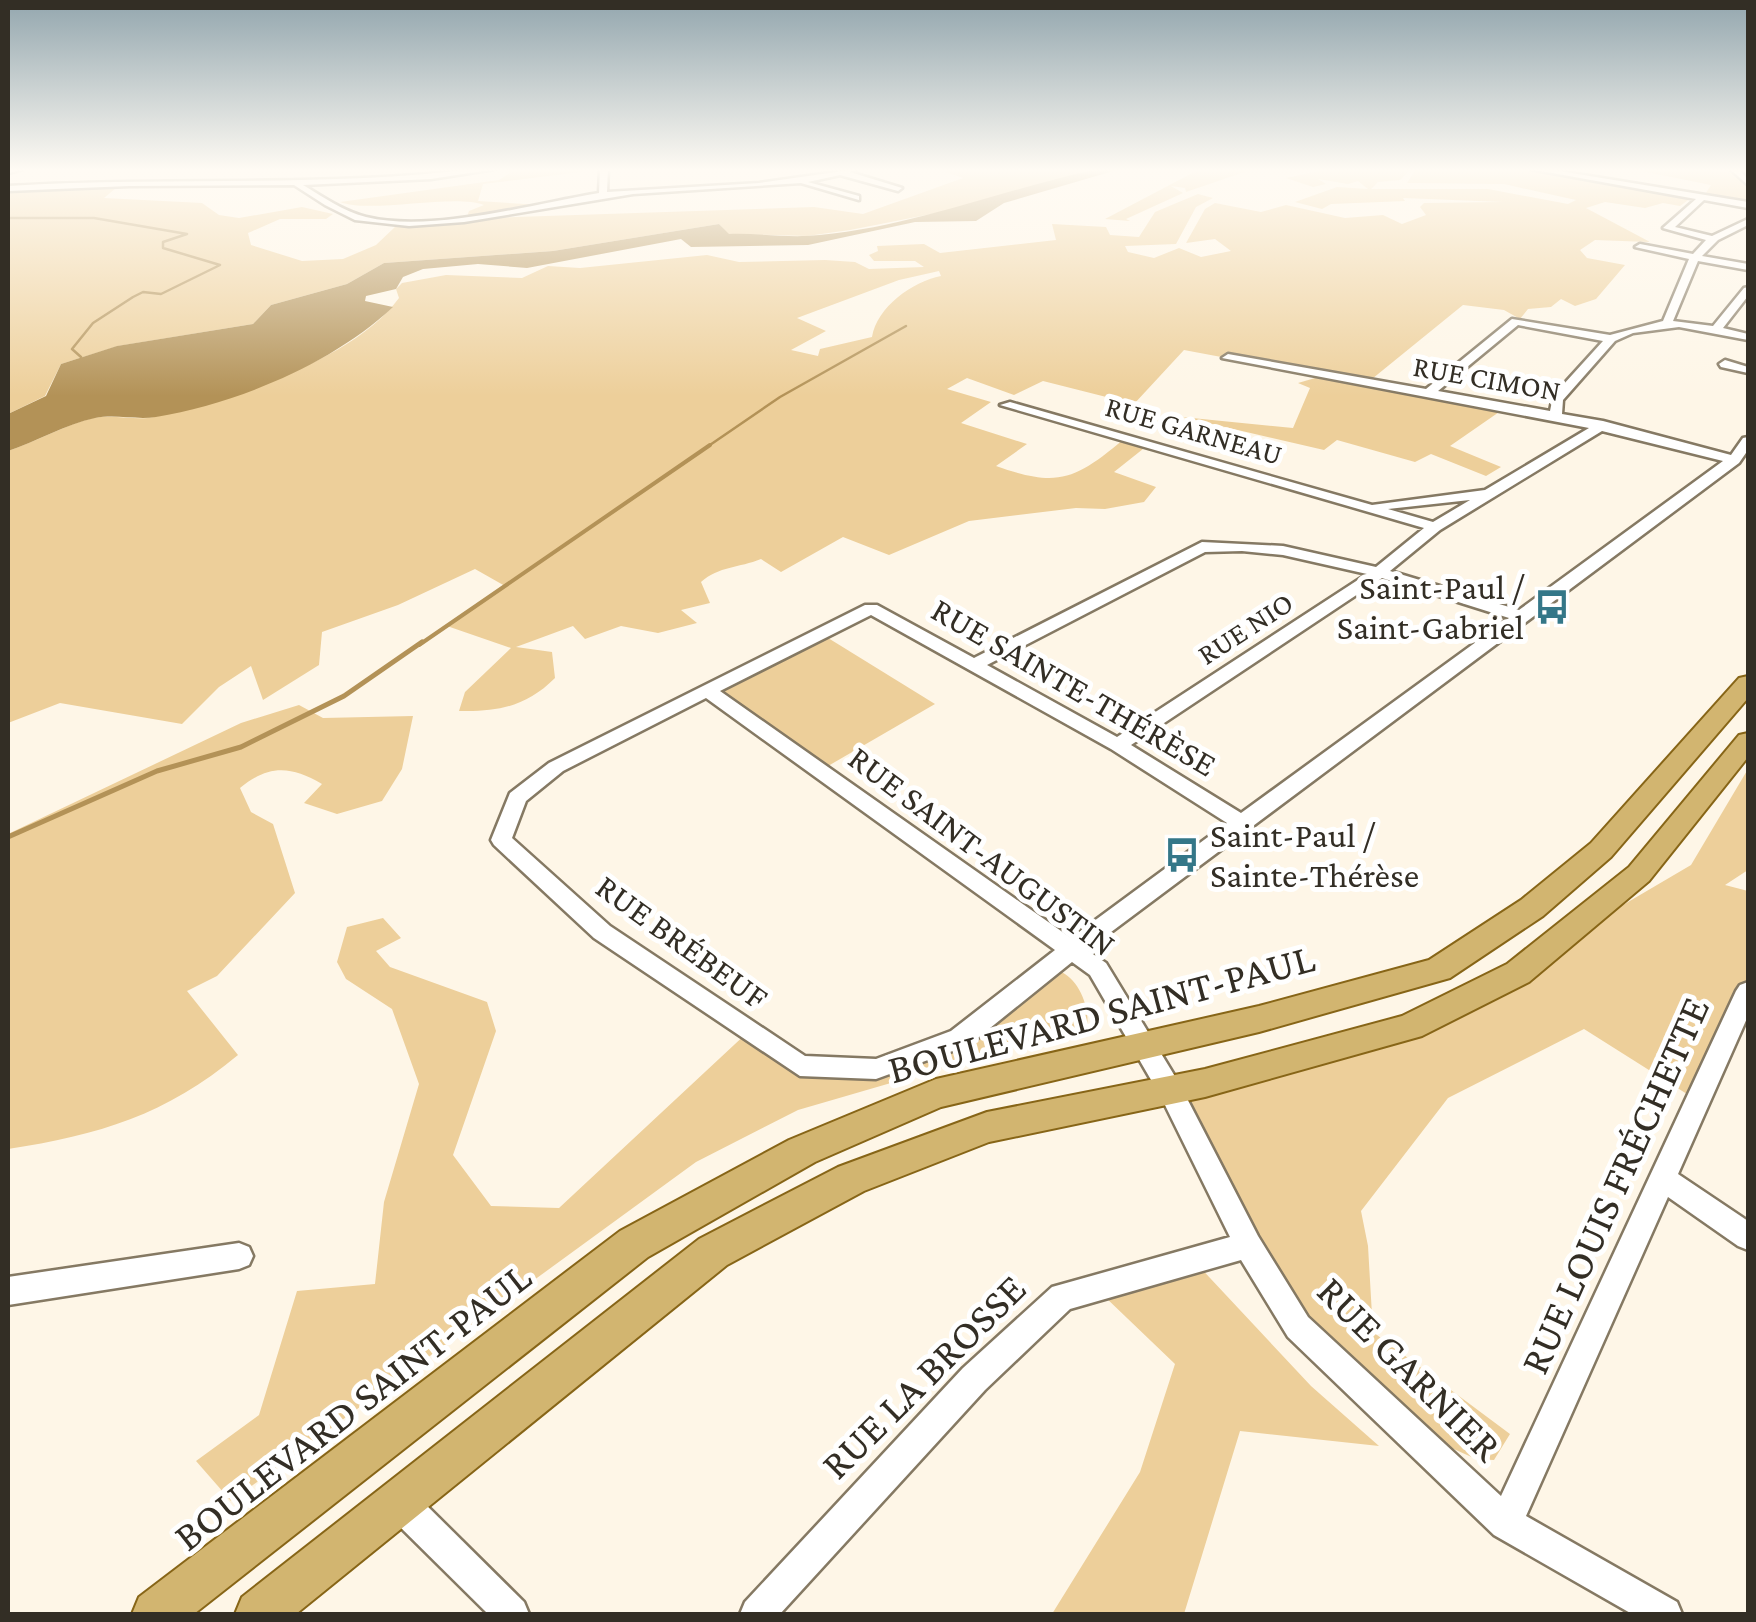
<svg xmlns="http://www.w3.org/2000/svg" width="1756" height="1622" font-family="'Crimson Pro',serif">
<style>
.green{fill:#edcf9a;fill-rule:evenodd}
.water{fill:#b39257}
.lines{fill:none;stroke-linecap:round;stroke-linejoin:round}
.stream-far2{stroke:#b39257;stroke-width:2.5}
.stream-far1{stroke:#b39257;stroke-width:4}
.stream{stroke:#b39257;stroke-width:5}
.minor-casing{stroke:#857963;stroke-width:5}
.major-casing{stroke:#876517;stroke-width:4}
.minor{fill:#fff;fill-rule:evenodd}
.major{fill:#d2b570;fill-rule:evenodd}
.labels{text-anchor:middle;dominant-baseline:central;stroke-width:10;stroke-linejoin:round;paint-order:stroke}
.far-street-label{font-size:30px;fill:#332e25;stroke:#fff}
.poi-label{font-size:35px;fill:#332e25;stroke:#fff;text-anchor:end}
.street-label{font-size:35px;fill:#332e25;stroke:#fff}
.near-street-label{font-size:42px;fill:#332e25;stroke:#fff}
</style>
<rect width="100%" height="100%" fill="#fef6e7"/>
<!-- green -->
<g class="green">
<path d="M507,169H604L483,184L478,201L541,205L487,218L814,207L863,214L963,178L939,169H1097L972,206L850,230L807,236L728,234L719,224L553,251L384,263L347,284L271,305L253,324L118,346L61,364L45,396L8,414V189L122,183L104,198L202,203L219,215L239,218L302,207L333,214L326,219H280L248,233L251,245L302,261L343,259L376,245L396,226L466,220L469,211L484,205C454,193 371,214 340,202L499,180L510,173Z"/>
<path d="M1200,169H1253L1186,192L1185,188L1171,186L1183,193L1126,219L1130,221L1105,219Z"/>
<path d="M1328,169H1411L1400,180L1378,182L1371,189H1488L1568,204L1576,200L1504,184L1407,183L1416,169H1522L1691,198L1680,206L1663,203L1645,208L1605,202L1586,208L1650,242L1595,240L1580,250L1587,258L1625,265L1596,299L1575,306L1561,299L1551,307L1528,309L1520,319L1504,310L1463,305L1367,383L1502,410L1450,446L1501,467L1486,476L1431,454L1415,462L1337,440L1324,450L1182,417L1293,428L1310,388L1298,383L1322,376L1184,350L1134,404L1043,381L1014,395L967,378L947,389L991,402L961,423L1027,444L996,466C1058,488 1075,480 1124,439L1148,445L1114,472L1156,487L1144,502L1105,509L1076,508L969,521L889,555L843,537L781,572L761,559C739,568 719,566 701,582L710,603L681,610L697,623L658,633L621,626L585,639L573,626L516,647L552,652L555,678C527,706 499,712 459,711L465,692L511,648L447,626L505,586L475,569L398,605L322,632L319,665L263,700L251,666L219,687L182,724L60,703L8,723V451C35,442 65,425 93,418C114,414 136,421 154,417C229,398 352,362 399,298L396,289L402,283L446,275L522,278L548,266L580,268L707,255L739,262L825,260L855,262L869,269L924,267L915,261H874L869,255L878,251L877,246L924,244L940,253L1056,240L1052,224L1106,227L1110,235L1139,237L1155,212L1198,194L1213,198L1196,207L1176,244L1125,246L1128,252L1154,258L1179,248L1201,257L1231,251L1215,239L1186,243L1205,209L1215,203L1261,212L1286,205L1345,218L1383,215L1402,224L1426,215L1420,207L1424,203L1503,202L1403,198L1405,201L1331,204L1322,209L1295,202L1337,187L1368,189L1358,181L1348,184L1318,179L1326,184L1313,187L1286,178ZM939,271L941,276C912,282 877,307 872,337L820,349L818,356L791,350L826,331L797,318L899,280Z"/>
<path d="M1631,169H1708L1737,174L1734,169H1748V176H1741L1748,183V205L1704,196L1711,185Z"/>
<path d="M820,633L935,704L816,773L704,692Z"/>
<path d="M299,705L323,718L413,716L402,769L382,801L337,814L304,803L322,784C290,765 268,765 240,788L251,812L273,824L295,893L217,976L187,991L238,1055C166,1115 99,1135 8,1149V834L241,723Z"/>
<path d="M1748,769V870L1725,885L1748,891V1012L1698,1101L1584,1029L1448,1098L1361,1211L1368,1246L1373,1332L1510,1434L1494,1460L1476,1459L1447,1446L1331,1344L1294,1303L1187,1105L1190,1090L1358,1048L1594,922L1691,865Z"/>
<path d="M383,918L401,938L376,951L390,967L487,1002L496,1031L453,1155L491,1206L559,1208L749,1031L800,1066L876,1069L960,1038L1059,971C1078,978 1090,1006 1087,1026L798,1110L696,1162L231,1501L196,1461L259,1415L297,1291L375,1284L384,1202L419,1084L392,1009L346,979L337,962L347,927Z"/>
<path d="M1196,1263L1311,1386L1379,1446L1240,1431L1184,1614H1052L1140,1472L1175,1364L1103,1295Z"/>
</g>
<!-- water -->
<path class="water" d="M1099,169H1120L1004,203L976,221L915,222L808,245L691,247L681,239L527,268L478,264L423,269L403,277L396,289L366,296L365,301L393,307C332,364 238,403 156,417C136,420 115,414 95,418C66,424 35,442 8,451V414L46,396L61,364L117,346L253,324L271,305L347,284L384,263L553,251L719,224L729,234C754,233 780,237 806,236C907,230 1001,189 1099,169Z"/>
<g class="lines">
<!-- stream-far2 -->
<g class="stream-far2">
<path d="M8,218H94L187,234L163,242V248L220,265L161,294L143,292L133,297L93,323L72,349L81,357"/>
<path d="M707,447L780,397L906,326"/>
</g>
<!-- stream-far1 -->
<path class="stream-far1" d="M419,645L710,445"/>
<!-- stream -->
<path class="stream" d="M8,837L157,771L241,747L344,696L422,642"/>
<defs>
<g id="minor">
<path d="M8,169H23L8,173Z"/>
<path d="M474,169H495L431,179L303,185C323,197 343,211 366,217C432,233 532,204 599,193L600,169H608L607,192L759,183L857,169L850,172L902,188L898,191L840,175L808,182L859,196V200L801,183L633,194L464,222L409,226L355,220L325,205L294,185L129,186L8,191V186C163,176 319,188 474,169Z"/>
<path d="M1530,169H1547L1748,202V208L1704,200L1675,227L1712,236L1748,219V225L1718,240L1702,256L1748,264V270L1698,261L1673,321L1713,326L1744,288L1748,287V296L1723,328L1748,334V340L1679,327L1633,333L1615,341L1563,400L1562,414L1603,421L1731,455L1743,438L1748,437V450L1739,463L1087,950L1106,963L1179,1083L1258,1236L1308,1317L1501,1496L1736,991L1740,985L1748,982V1016L1678,1174L1748,1221V1250L1738,1246L1668,1197L1526,1516L1677,1602L1682,1614H1632L1494,1535L1288,1337L1241,1260L1070,1309L985,1390L780,1614H740L745,1602L963,1368L1052,1287L1230,1237L1161,1097L1090,975L1072,962L969,1045L876,1079L800,1076L594,938L494,845L491,840L510,793L549,763L865,605H877L974,658L1202,542L1283,546L1376,567L1424,528L1000,405L1010,402L1372,505L1485,490L1589,428L1222,358L1228,354L1426,389L1512,319L1610,335L1663,321L1689,259L1635,247L1640,244L1693,254L1706,240L1663,228L1696,199ZM1518,325L1603,341L1553,396L1550,411L1438,391ZM1602,431L1723,461L1519,610L1390,571L1440,530ZM1470,500L1433,522L1388,509ZM1242,551L1283,555L1367,574L1117,737L987,665L1205,552ZM1382,578L1509,618L1241,813L1131,745ZM871,615L1111,749L1227,823L1071,938L720,691ZM706,698L1055,950L951,1031L876,1059L805,1056L610,926L512,838L526,801L563,771Z"/>
<path d="M1730,169H1738L1748,179V185Z"/>
<path d="M1725,360L1748,367V373L1721,367L1719,364Z"/>
<path d="M239,1243L249,1247L253,1256L249,1265L239,1269L8,1305V1277Z"/>
<path d="M401,1488L413,1492L524,1602L529,1614H488L389,1516L385,1504L389,1492Z"/>
</g>
<g id="major">
<path d="M1748,676V698L1611,857L1543,916L1450,978L1259,1032L941,1107L815,1162L648,1257L194,1614H132L139,1597L620,1231L789,1140L936,1079L1259,1006L1429,960L1521,900L1591,843L1739,678Z"/>
<path d="M1748,733V757L1649,881L1529,982L1422,1036L1205,1097L989,1142L864,1191L727,1265L296,1614H235L242,1597L699,1239L838,1167L987,1112L1205,1069L1402,1016L1507,964L1629,867L1739,735Z"/>
</g>
</defs>
<!-- minor casing -->
<use href="#minor" class="minor-casing"/>
<!-- major casing -->
<use href="#major" class="major-casing"/>
<!-- minor -->
<use href="#minor" class="minor"/>
<!-- major -->
<use href="#major" class="major"/>
</g>
<!-- sky -->
<linearGradient id="sky" x2="0" y2="1"><stop stop-color="#93a6ae"/><stop offset="0.43" stop-color="#fffbf4"/><stop offset="1" stop-color="#fffbf4" stop-opacity="0"/></linearGradient>
<rect width="1756" height="396" fill="url(#sky)"/>
<!-- icons -->
<defs>
<symbol id="bus-bare" viewBox="-9 -9 18 18"><path d="M-5-6H5V4H4V6H2V4H-2V6H-4V4H-5ZM-3.5-4V0h7V-4ZM-3.5 1.2v1.5H-2V1.2ZM2 1.2v1.5H3.5V1.2Z" fill="#347788" stroke="#fff" stroke-width="2.5" paint-order="stroke"/></symbol>
</defs>
<g fill-rule="evenodd">
<use href="#bus-bare" x="1527" y="582" width="50" height="50"/>
<use href="#bus-bare" x="1157" y="830" width="50" height="50"/>
</g>
<g class="labels">
<!-- far-street labels -->
<g class="far-street-label">
<text transform="translate(1487 378) rotate(10)">RUE CIMON</text>
<text transform="translate(1194 430) rotate(16)">RUE GARNEAU</text>
<text transform="translate(1245 628) rotate(-33)">RUE NIO</text>
</g>
<!-- poi labels -->
<g class="poi-label">
<text x="1524" y="587">Saint-Paul /<tspan x="1524" dy="40">Saint-Gabriel</tspan></text>
<text x="1210" y="835" text-anchor="start">Saint-Paul /<tspan x="1210" dy="40">Sainte-Thérèse</tspan></text>
</g>
<!-- street labels -->
<g class="street-label">
<text transform="translate(1074 687) rotate(30)">RUE SAINTE-THÉRÈSE</text>
<text transform="translate(982 851) rotate(37)">RUE SAINT-AUGUSTIN</text>
<text transform="translate(682 942) rotate(36)">RUE BRÉBEUF</text>
</g>
<!-- near-street labels -->
<g class="near-street-label">
<text transform="translate(1101 1013) rotate(-15)">BOULEVARD SAINT-PAUL</text>
<text transform="translate(1614 1185) rotate(-66)">RUE LOUIS FRÉCHETTE</text>
<text transform="translate(1410 1368) rotate(45)">RUE GARNIER</text>
<text transform="translate(923 1376) rotate(-45)">RUE LA BROSSE</text>
<text transform="translate(352 1406) rotate(-38)">BOULEVARD SAINT-PAUL</text>
</g>
</g>
<!-- border -->
<rect width="1756" height="1622" fill="none" stroke="#332e25" stroke-width="20"/>
</svg>
